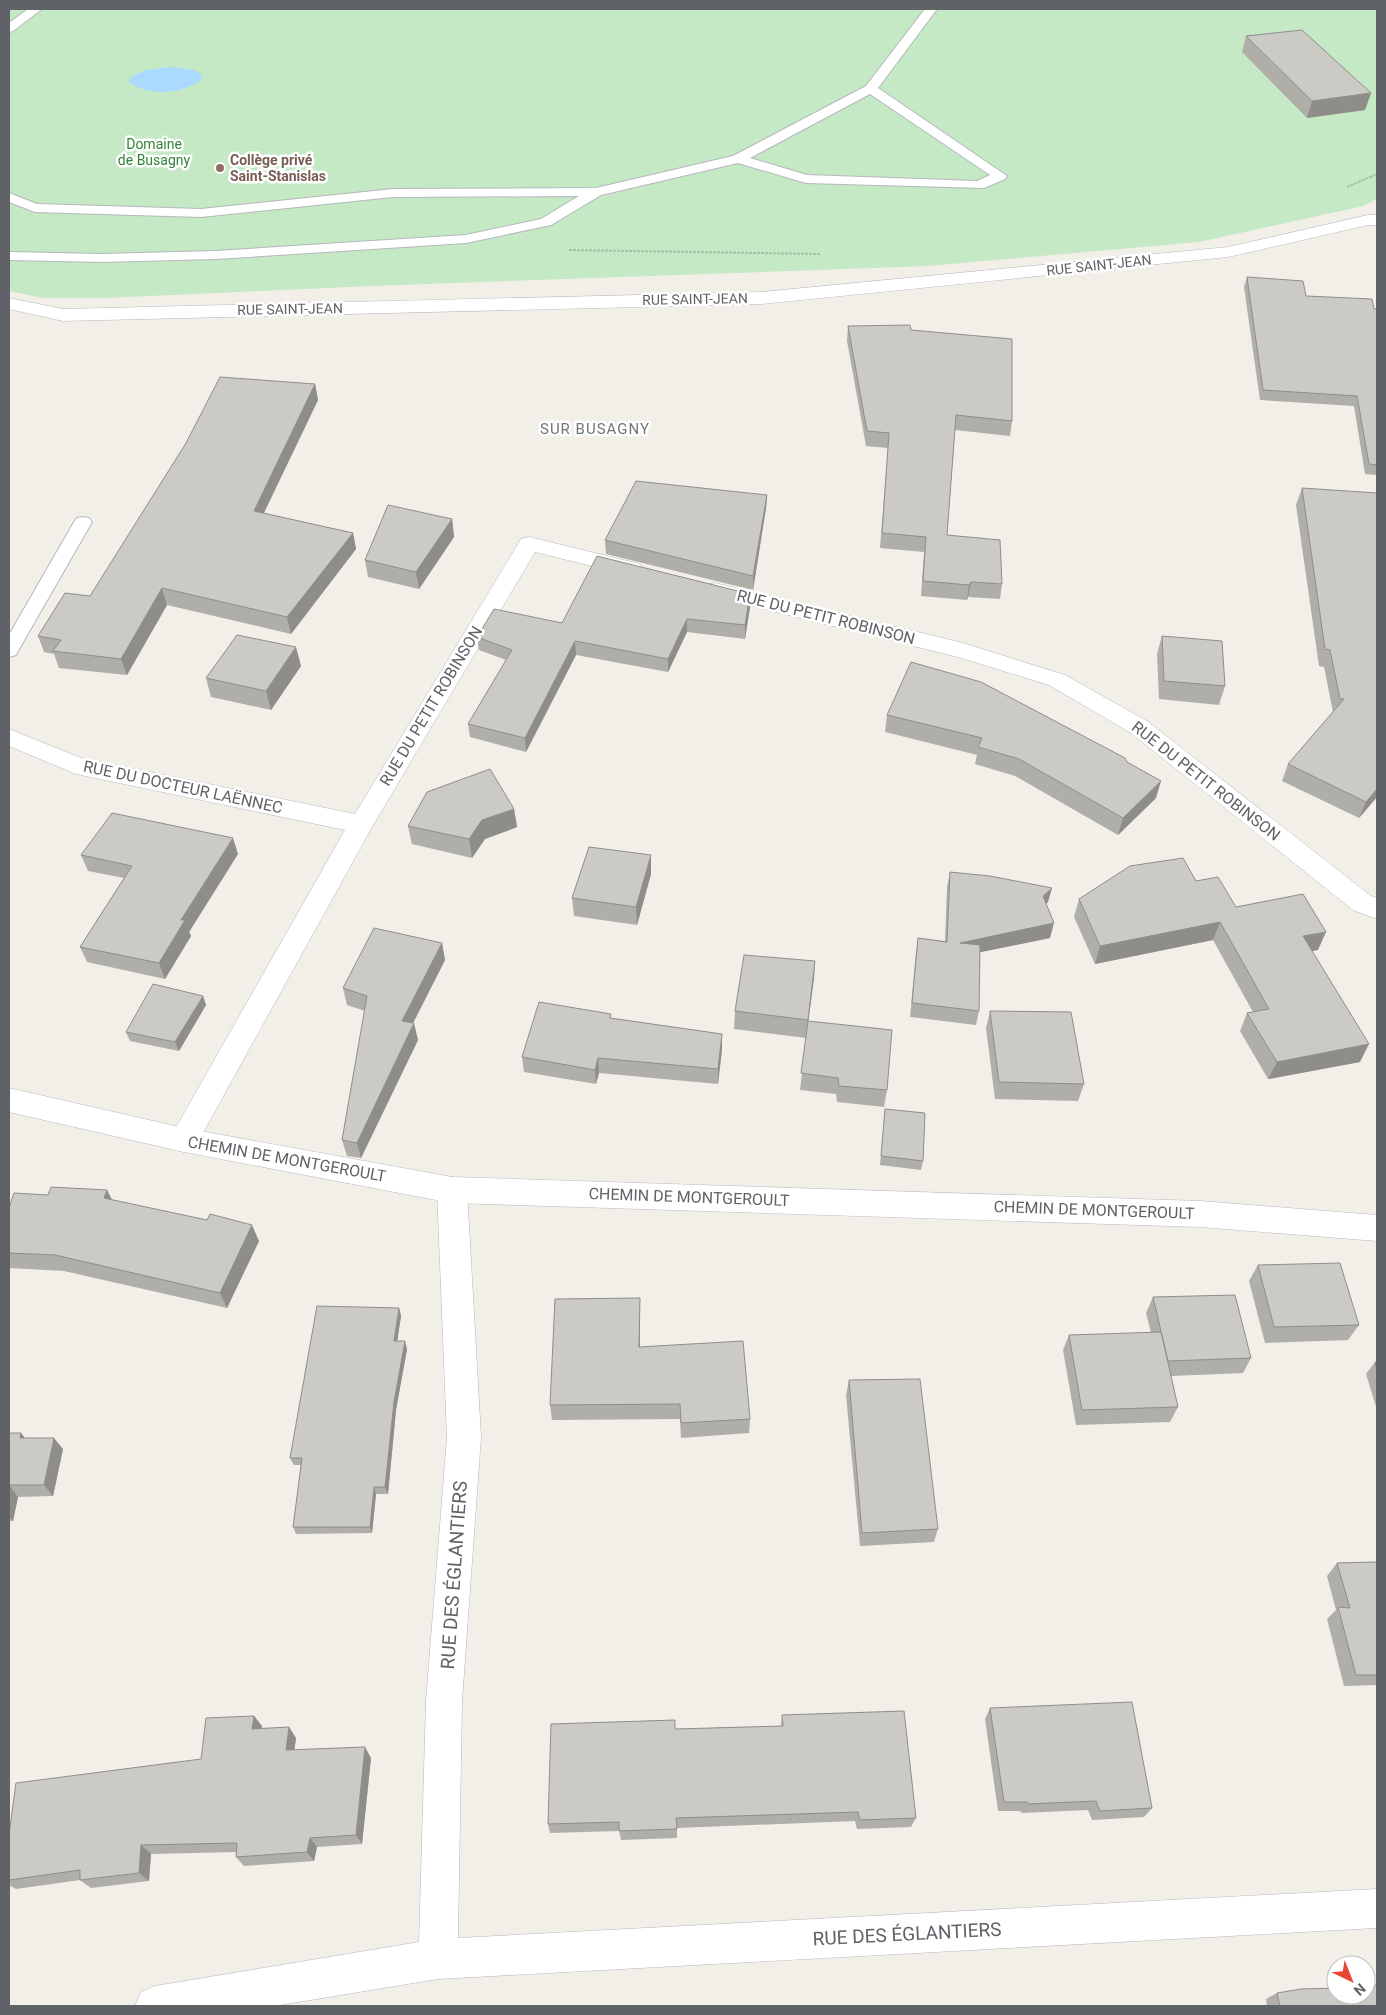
<svg xmlns="http://www.w3.org/2000/svg" width="1386" height="2015" font-family="Roboto,sans-serif">
<style>
.green{fill:#c5e8c5}
.water{fill:#aadaff}
.lines{fill:none;stroke-linecap:round;stroke-linejoin:round}
.lane-casing{stroke:#b5b8bc;stroke-width:2}
.street-casing{stroke:#b5b8bc;stroke-width:1}
.secondary-casing{stroke:#b6babf;stroke-width:1}
.path{stroke:#9cc7a9;stroke-width:2;stroke-dasharray:3 1;stroke-linecap:butt}
.lane{fill:#fff;fill-rule:evenodd}
.street{fill:#fff;fill-rule:evenodd}
.secondary{fill:#fff;fill-rule:evenodd}
.wall{fill:#afaea9}
.shaded-wall{fill:#8f8d8a}
.building{fill:#cccac5;stroke:#8f8d8a}
.education-dot{fill:#8d6e63;stroke:#fff;stroke-width:2}
.labels{text-anchor:middle;dominant-baseline:central;stroke-width:5;stroke-linejoin:round;paint-order:stroke}
.far-park-label{font-size:14px;fill:#348238;stroke:#fff}
.far-education-label{font-size:14px;font-weight:bold;fill:#785e54;stroke:#fff;text-anchor:start}
.far-street-label{font-size:14px;fill:#5f6368;stroke:#fff}
.far-neighbourhood-label{font-size:15px;letter-spacing:1px;fill:#70757a;stroke:#fff}
.street-label{font-size:16px;fill:#5f6368;stroke:#fff}
.near-street-label{font-size:19px;fill:#5f6368;stroke:#fff}
</style>
<rect width="100%" height="100%" fill="#f1efe8"/>
<!-- green -->
<path class="green" d="M9,9H1377V199L1363,206L1199,242L928,266L372,286L105,298H43L9,291Z"/>
<!-- water -->
<path class="water" d="M170,67L194,70L202,75L201,80C181,94 150,97 129,82L131,77L146,70Z"/>
<g class="lines">
<defs>
<g id="lane">
<path d="M28,9H42L13,31L9,32V23Z"/>
<path d="M925,9H937L878,88L1007,176L1005,179L984,188L806,183L738,163L601,195L551,225L466,243L216,259L102,262L9,260V252L102,254L216,251L466,235L541,219L579,196L393,197L201,217L35,212L9,202V193L37,204L201,209L393,189L596,188L733,156L866,86ZM870,94L990,175L977,181L807,175L750,158Z"/>
<path d="M83,517L89,518L92,522L18,651L16,655L9,657V635L74,522L77,518Z"/>
</g>
<g id="street">
<path d="M1368,215H1377V225H1368L1228,257L761,304L63,321L9,309V298L63,309L761,292L1228,247Z"/>
<path d="M529,537L640,564L643,569L640,574L632,576L535,552L372,827L194,1149L184,1152L174,1149L169,1140L174,1131L345,830L76,774L9,746V729L81,758L355,814L518,544L521,539Z"/>
<path d="M715,583L963,643L1065,675L1147,721L1371,896L1377,898V919L1353,910L1131,733L1049,685L958,657L707,595L704,590L707,585Z"/>
<path d="M452,1177L463,1181L467,1190L481,1437L462,1701L458,1938L1377,1889V1928L438,1979L274,2006H135L141,1992L155,1986L419,1942L426,1701L447,1437L437,1190L441,1181Z"/>
</g>
<path id="secondary" d="M9,1088L184,1128L452,1177L1200,1201L1377,1215V1241L1200,1227L452,1203L184,1152L9,1112Z"/>
</defs>
<!-- lane casing -->
<use href="#lane" class="lane-casing"/>
<!-- street casing -->
<use href="#street" class="street-casing"/>
<!-- secondary casing -->
<use href="#secondary" class="secondary-casing"/>
<!-- path -->
<g class="path">
<path d="M1347,187L1377,174"/>
<path d="M569,250L820,254"/>
</g>
<!-- lane -->
<use href="#lane" class="lane"/>
<!-- street -->
<use href="#street" class="street"/>
<!-- secondary -->
<use href="#secondary" class="secondary"/>
</g>
<!-- wall -->
<g class="wall">
<path d="M1246,36L1371,93L1365,110L1307,118L1242,52Z"/>
<path d="M1247,277L1306,296L1377,309V475L1365,474L1354,406L1260,400L1244,287Z"/>
<path d="M848,326L911,330L1012,421L1010,436L955,430L947,535L1002,584L1000,599L968,597L967,600L921,596L924,552L880,548L888,448L866,446L847,341Z"/>
<path d="M315,384L318,400L264,513L353,533L356,549L291,634L167,605L127,675L59,668L54,654L44,652L38,636L90,596Z"/>
<path d="M1302,488L1377,493V797L1359,818L1282,781L1288,764L1333,712L1324,667L1319,666L1296,505Z"/>
<path d="M767,495L766,508L753,590L606,554L605,540Z"/>
<path d="M452,519L454,537L419,589L368,577L365,560Z"/>
<path d="M750,607L745,639L687,632L668,672L576,655L526,752L470,737L468,724L506,660L479,650L477,637L562,623Z"/>
<path d="M1162,636L1225,686L1219,705L1159,699L1157,654Z"/>
<path d="M301,666L271,710L211,697L206,678Z"/>
<path d="M887,715L1127,762L1156,798L1118,835L1015,776L975,764L977,755L885,732Z"/>
<path d="M514,809L517,827L485,839L472,858L412,844L408,826Z"/>
<path d="M238,854L189,932L191,936L165,979L87,962L80,947L124,878L88,871L81,855Z"/>
<path d="M950,872L1048,902L1046,904L1050,938L980,952L979,1011L976,1025L910,1017L916,952L918,938L945,941L947,887Z"/>
<path d="M651,874L637,925L574,916L572,898Z"/>
<path d="M1196,881L1236,907L1318,950L1312,951L1360,1062L1268,1079L1240,1031L1247,1013L1253,1012L1213,940L1095,964L1074,917L1079,899Z"/>
<path d="M442,943L445,960L413,1023L418,1040L361,1158L347,1156L342,1140L365,1011L347,1005L343,988Z"/>
<path d="M815,961L808,1021L887,1090L884,1107L837,1102L836,1094L800,1090L806,1038L734,1029L735,1011Z"/>
<path d="M203,996L206,1005L179,1051L130,1041L126,1032Z"/>
<path d="M990,1011L1084,1084L1078,1101L995,1099L986,1028Z"/>
<path d="M611,1018L722,1034V1049L718,1084L599,1073L596,1084L524,1072L522,1057Z"/>
<path d="M885,1109L923,1161L921,1170L880,1165Z"/>
<path d="M107,1190L112,1200L259,1241L227,1308L64,1271L9,1268V1208L48,1195Z"/>
<path d="M1258,1265L1359,1325L1348,1340L1265,1343L1249,1281Z"/>
<path d="M1153,1297L1251,1358L1243,1373L1171,1376L1178,1407L1170,1422L1076,1425L1063,1350L1069,1335L1151,1333L1146,1313Z"/>
<path d="M399,1308L401,1316L397,1341L407,1349L396,1410L388,1494H376L372,1533L296,1534L293,1527L301,1465H294L290,1458Z"/>
<path d="M640,1314V1347L750,1419L749,1433L681,1438L680,1419L552,1420L550,1405Z"/>
<path d="M1375,1362H1377V1410L1366,1374Z"/>
<path d="M849,1380L938,1529L934,1542L860,1546L846,1395Z"/>
<path d="M9,1433H21L25,1438L63,1449L53,1496L18,1497L13,1521H9Z"/>
<path d="M1377,1562V1685L1344,1686L1327,1619L1336,1610L1327,1576L1337,1563Z"/>
<path d="M990,1708L1152,1808L1144,1817L1092,1820L1088,1810L1022,1813L1020,1811H998L985,1719Z"/>
<path d="M782,1715L916,1818L911,1827L857,1829L855,1821L677,1828V1838L621,1840L619,1831L550,1833L548,1824L675,1729L781,1726Z"/>
<path d="M254,1716L262,1726L261,1729L289,1727L296,1738L294,1750L371,1758L362,1844L317,1847L314,1861L244,1866L236,1857V1852L151,1854L149,1881L91,1888L80,1880L16,1889L9,1885V1835L201,1759Z"/>
<path d="M1277,1993L1377,2006H1267L1266,1999Z"/>
</g>
<!-- shaded-wall -->
<g class="shaded-wall">
<path d="M1371,93L1365,110L1307,118L1312,101Z"/>
<path d="M315,384L318,400L257,527L254,511Z"/>
<path d="M767,495L766,508L753,590V576Z"/>
<path d="M452,519L454,537L419,589L416,572Z"/>
<path d="M353,533L356,549L291,634L287,617Z"/>
<path d="M971,582L968,597L967,600L969,585Z"/>
<path d="M162,588L167,605L127,675L121,659Z"/>
<path d="M750,594V607L745,639V625Z"/>
<path d="M687,619V632L668,672V659Z"/>
<path d="M575,641L576,655L526,752L525,738Z"/>
<path d="M296,647L301,666L271,710L266,691Z"/>
<path d="M1161,781L1156,798L1118,835L1123,818Z"/>
<path d="M1377,789V797L1359,818L1366,802Z"/>
<path d="M514,809L517,827L485,839L472,858L469,839L482,820Z"/>
<path d="M233,838L238,854L189,932L191,936L165,979L159,963L181,920Z"/>
<path d="M651,855V874L637,925L636,907Z"/>
<path d="M1052,888L1048,902L1039,910L1043,896Z"/>
<path d="M1220,922L1213,940L1095,964L1100,946Z"/>
<path d="M1054,923L1050,938L957,957L960,943Z"/>
<path d="M1326,932L1318,950L1295,954L1303,936Z"/>
<path d="M442,943L445,960L406,1037L402,1021Z"/>
<path d="M815,961L814,979L806,1038L808,1020Z"/>
<path d="M203,996L206,1005L179,1051L175,1042Z"/>
<path d="M414,1023L418,1040L361,1158L357,1143Z"/>
<path d="M722,1034V1049L718,1084V1069Z"/>
<path d="M1369,1044L1360,1062L1268,1079L1277,1062Z"/>
<path d="M598,1058L599,1073L596,1084L595,1070Z"/>
<path d="M107,1190L115,1206L104,1198Z"/>
<path d="M252,1225L259,1241L227,1308L220,1293Z"/>
<path d="M640,1298V1362L639,1347Z"/>
<path d="M399,1308L401,1316L396,1349L394,1341Z"/>
<path d="M405,1341L407,1349L396,1410L388,1494L385,1487L394,1402Z"/>
<path d="M21,1433L30,1445L20,1438Z"/>
<path d="M54,1438L63,1449L53,1496L44,1485Z"/>
<path d="M9,1485L18,1497L13,1521L9,1516Z"/>
<path d="M374,1487L376,1494L372,1533L370,1527Z"/>
<path d="M254,1716L262,1726L260,1740L252,1729Z"/>
<path d="M289,1727L296,1738L293,1761L286,1750Z"/>
<path d="M365,1747L371,1758L362,1844L356,1835Z"/>
<path d="M310,1838L317,1847L314,1861L307,1852Z"/>
<path d="M141,1845L151,1854L149,1881L139,1873Z"/>
</g>
<!-- building -->
<g class="building">
<path d="M1302,30L1371,93L1312,101L1246,36Z"/>
<path d="M1247,277L1303,281L1306,296L1372,299L1374,309H1377V465L1369,464L1357,396L1263,390Z"/>
<path d="M910,325L911,330L1012,339V421L956,415L947,535L1000,540L1002,584L971,582L969,585L923,581L926,537L882,533L889,433L867,431L848,326Z"/>
<path d="M220,377L315,384L254,511L353,533L287,617L162,588L121,659L53,651L61,640L38,636L65,593L90,596L186,443Z"/>
<path d="M636,481L767,495L753,576L605,540Z"/>
<path d="M1302,488L1377,493V789L1366,802L1288,764L1344,699H1340L1330,650L1325,649Z"/>
<path d="M388,505L452,519L416,572L365,560Z"/>
<path d="M597,556L750,594L745,625L687,619L668,659L575,641L525,738L468,724L512,650L477,637L494,609L562,623Z"/>
<path d="M237,635L296,647L266,691L206,678Z"/>
<path d="M1162,636L1222,641L1225,686L1164,681Z"/>
<path d="M911,662L981,682L1125,758L1127,762L1161,781L1123,818L1019,759L978,747L982,738L887,715Z"/>
<path d="M490,769L514,809L482,820L469,839L408,826L427,792Z"/>
<path d="M112,813L233,838L181,920H185L159,963L80,947L132,866L81,855Z"/>
<path d="M589,847L651,855L636,907L572,898Z"/>
<path d="M1183,858L1196,881L1218,877L1236,907L1303,894L1326,932L1303,936L1369,1044L1277,1062L1247,1013L1269,1009L1220,922L1100,946L1079,899L1130,866Z"/>
<path d="M950,872L990,876L1052,888L1043,896L1054,923L960,943L980,945L979,1011L912,1003L918,938L947,942Z"/>
<path d="M374,928L442,943L402,1021L414,1023L357,1143L342,1140L367,996L343,988Z"/>
<path d="M744,955L815,961L808,1020L735,1011Z"/>
<path d="M153,984L203,996L175,1042L126,1032Z"/>
<path d="M539,1002L611,1014L610,1018L722,1034L718,1069L598,1058L595,1070L522,1057Z"/>
<path d="M990,1011L1071,1012L1084,1084L999,1082Z"/>
<path d="M808,1021L892,1030L887,1090L839,1086L838,1078L801,1073Z"/>
<path d="M885,1109L925,1113L923,1161L881,1156Z"/>
<path d="M51,1187L107,1190L104,1198L207,1220L210,1214L252,1225L220,1293L55,1255L9,1253V1208L14,1193L48,1195Z"/>
<path d="M1340,1263L1359,1325L1274,1327L1258,1265Z"/>
<path d="M1235,1295L1251,1358L1168,1361L1153,1297Z"/>
<path d="M640,1298L639,1347L743,1341L750,1419L681,1423L680,1404L550,1405L555,1299Z"/>
<path d="M317,1306L399,1308L394,1341H405L394,1402L385,1487H374L370,1527H293L302,1458H290Z"/>
<path d="M1161,1332L1178,1407L1082,1410L1069,1335Z"/>
<path d="M1375,1362H1377V1370Z"/>
<path d="M920,1379L938,1529L862,1533L849,1380Z"/>
<path d="M9,1433H21L20,1438H54L44,1485H9Z"/>
<path d="M1377,1562V1675H1356L1338,1607L1350,1608L1337,1563Z"/>
<path d="M1132,1702L1152,1808L1100,1811L1096,1801L1028,1804L1027,1802H1004L990,1708Z"/>
<path d="M904,1711L916,1818L860,1820L858,1812L676,1818L677,1829L619,1831V1822L548,1824L551,1724L675,1720V1729L783,1726L782,1715Z"/>
<path d="M254,1716L252,1729L289,1727L286,1750L365,1747L356,1835L310,1838L307,1852L236,1857L237,1843L141,1845L139,1873L80,1880V1870L9,1880V1835L16,1783L201,1759L206,1718Z"/>
<path d="M1377,1985V2006H1280L1277,1993L1301,1989L1336,1988V1995H1366V1986Z"/>
</g>
<!-- markers -->
<circle class="education-dot" cx="220" cy="168" r="5"/>
<g class="labels">
<!-- far-park labels -->
<g class="far-park-label">
<text x="154" y="144">Domaine<tspan x="154" dy="16">de Busagny</tspan></text>
</g>
<!-- far-education labels -->
<g class="far-education-label">
<text x="230" y="160">Collège privé<tspan x="230" dy="16">Saint-Stanislas</tspan></text>
</g>
<!-- far-street labels -->
<g class="far-street-label">
<text transform="translate(1099 265) rotate(-6)">RUE SAINT-JEAN</text>
<text transform="translate(695 299) rotate(-1)">RUE SAINT-JEAN</text>
<text transform="translate(290 309) rotate(-1)">RUE SAINT-JEAN</text>
</g>
<!-- far-neighbourhood labels -->
<g class="far-neighbourhood-label">
<text x="595" y="429">SUR BUSAGNY</text>
</g>
<!-- street labels -->
<g class="street-label">
<text transform="translate(826 617) rotate(14)">RUE DU PETIT ROBINSON</text>
<text transform="translate(431 706) rotate(-59)">RUE DU PETIT ROBINSON</text>
<text transform="translate(1206 781) rotate(38)">RUE DU PETIT ROBINSON</text>
<text transform="translate(183 787) rotate(12)">RUE DU DOCTEUR LAËNNEC</text>
<text transform="translate(287 1159) rotate(10)">CHEMIN DE MONTGEROULT</text>
<text transform="translate(689 1197) rotate(2)">CHEMIN DE MONTGEROULT</text>
<text transform="translate(1094 1210) rotate(2)">CHEMIN DE MONTGEROULT</text>
</g>
<!-- near-street labels -->
<g class="near-street-label">
<text transform="translate(454 1575) rotate(-86)">RUE DES ÉGLANTIERS</text>
<text transform="translate(907 1934) rotate(-3)">RUE DES ÉGLANTIERS</text>
</g>
</g>
<!-- border -->
<rect width="1386" height="2015" fill="none" stroke="#5f6368" stroke-width="20"/>
<!-- north arrow -->
<g transform="translate(1351 1980) rotate(137)"><circle r="24" fill="#ffffff" stroke="#bfc1c3"/>
<path d="M0-4L9 19L0 12L-9 19Z" fill="#ea4335"/>
<text y="-8" font-size="14" font-weight="bold" text-anchor="middle" fill="#5f6368">N</text>
</g>
</svg>
